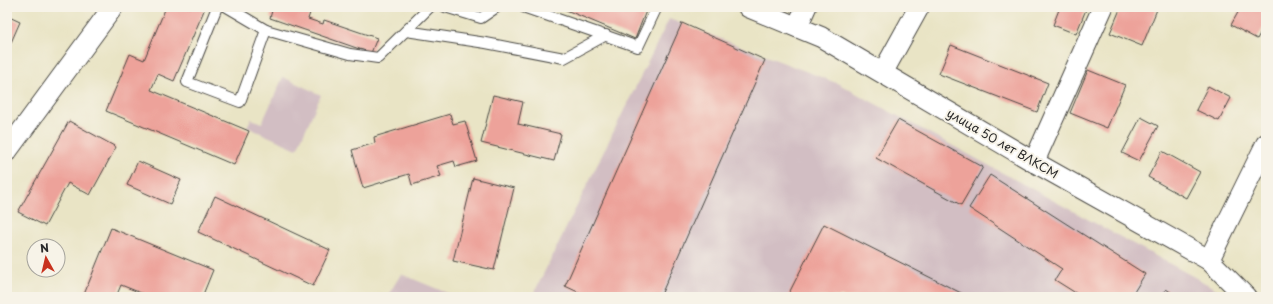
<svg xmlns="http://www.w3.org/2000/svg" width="1273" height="304" font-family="'Playpen Sans',sans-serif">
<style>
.industrial{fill:#d2bec3}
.building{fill:#eda29a}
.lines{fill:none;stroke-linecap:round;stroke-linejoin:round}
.lane-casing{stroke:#484742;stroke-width:12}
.street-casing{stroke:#484742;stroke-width:22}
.lane{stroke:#fff;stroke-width:10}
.street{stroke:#fff;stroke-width:20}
.labels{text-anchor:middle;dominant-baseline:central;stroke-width:4;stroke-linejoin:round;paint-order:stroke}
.street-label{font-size:12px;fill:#2b2b2b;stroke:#f7f3e8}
</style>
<rect width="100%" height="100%" fill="#f7f3e8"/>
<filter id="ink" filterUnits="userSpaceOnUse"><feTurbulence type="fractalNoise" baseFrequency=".025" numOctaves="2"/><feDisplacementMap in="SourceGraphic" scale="8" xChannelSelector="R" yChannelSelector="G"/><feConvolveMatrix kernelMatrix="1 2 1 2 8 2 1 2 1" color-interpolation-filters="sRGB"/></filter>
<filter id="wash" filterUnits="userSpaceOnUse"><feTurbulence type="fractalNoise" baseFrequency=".012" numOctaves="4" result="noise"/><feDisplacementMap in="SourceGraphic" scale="16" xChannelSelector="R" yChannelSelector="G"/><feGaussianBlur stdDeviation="0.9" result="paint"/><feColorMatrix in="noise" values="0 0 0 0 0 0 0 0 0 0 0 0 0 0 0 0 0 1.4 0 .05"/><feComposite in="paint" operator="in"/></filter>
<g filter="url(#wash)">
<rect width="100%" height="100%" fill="#e9e4c5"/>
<!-- industrial -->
<g class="industrial">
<path d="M669,19L839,84L1231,297H532Z"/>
<path d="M283,77L321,95L297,149L247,127L251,119L262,123Z"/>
<path d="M401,274L457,297H387Z"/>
</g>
<g id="blocks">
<!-- building -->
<g class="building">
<path d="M166,7L205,8L174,81L158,74L151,90L249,131L234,165L106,111L130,54L144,60Z"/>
<path d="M273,7H280L291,11L292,7H312L308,19L323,24L324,20L377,38L371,53L270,18Z"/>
<path d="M559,7H637L646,11L635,39Z"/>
<path d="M1060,7H1087L1076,34L1053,25Z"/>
<path d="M1121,7H1158L1142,46L1110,33Z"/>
<path d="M1241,7H1266V23L1257,39L1231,25Z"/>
<path d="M7,16L20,22L9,47L7,46Z"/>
<path d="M682,23L765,60L660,297H589L565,286Z"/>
<path d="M951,45L1048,83L1037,112L939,74Z"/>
<path d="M1088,70L1125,85L1107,128L1070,113Z"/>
<path d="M1208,86L1231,98L1219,121L1196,110Z"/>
<path d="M493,95L523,102L518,124L561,134L554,161L481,143Z"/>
<path d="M450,114L453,124L465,121L477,161L456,167L454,161L437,166L441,176L412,185L409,174L363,188L352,150L375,143L374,137Z"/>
<path d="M1141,117L1158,126L1139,161L1122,153Z"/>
<path d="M898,120L983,167L961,205L876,158Z"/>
<path d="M69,121L116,147L90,195L68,183L45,226L18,212Z"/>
<path d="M1162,151L1200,172L1186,198L1148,177Z"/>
<path d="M138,161L181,180L170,204L127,185Z"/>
<path d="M990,175L1145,274L1131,297H1082L1055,280L1062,269L969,208Z"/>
<path d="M473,178L514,188L494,270L453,261Z"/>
<path d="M215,196L330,250L313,286L198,232Z"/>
<path d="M824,224L969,297H787Z"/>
<path d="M111,228L213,270L202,297H151L121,285L116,297H83Z"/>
<path d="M1166,289L1178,297H1161Z"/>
</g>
</g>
</g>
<g filter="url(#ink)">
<use href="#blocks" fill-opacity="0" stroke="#484742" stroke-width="1"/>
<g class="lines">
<defs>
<g id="lane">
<path d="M217,7L187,82L240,102L266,30"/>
<path d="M227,7L266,30L350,54L378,58L430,7"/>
<path d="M445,7L481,18L497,7"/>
<path d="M523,7L638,47L657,7"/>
<path d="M406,31L486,43L564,58L606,35"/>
</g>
<g id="street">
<path d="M748,7L821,37L1034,162L1209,260L1246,297"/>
<path d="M797,27L806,7"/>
<path d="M883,72L919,7"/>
<path d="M7,151L113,7"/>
<path d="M1034,162L1103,7"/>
<path d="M1209,260L1266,144"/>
</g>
</defs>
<!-- lane casing -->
<use href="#lane" class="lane-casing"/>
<!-- street casing -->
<use href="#street" class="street-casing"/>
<!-- lane -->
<use href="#lane" class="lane"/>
<!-- street -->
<use href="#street" class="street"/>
</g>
</g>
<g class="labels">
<!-- street labels -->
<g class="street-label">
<text transform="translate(1003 143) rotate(30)">улица 50 лет ВЛКСМ</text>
</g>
</g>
<!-- margin -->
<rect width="1273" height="304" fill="none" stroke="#f7f3e8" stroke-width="24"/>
<!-- north arrow -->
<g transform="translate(46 258) rotate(352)"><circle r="19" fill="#f7f3e8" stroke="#a5a39c"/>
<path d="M0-3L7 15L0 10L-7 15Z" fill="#c8321e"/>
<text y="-6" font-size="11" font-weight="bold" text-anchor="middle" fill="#2b2b2b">N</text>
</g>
</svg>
